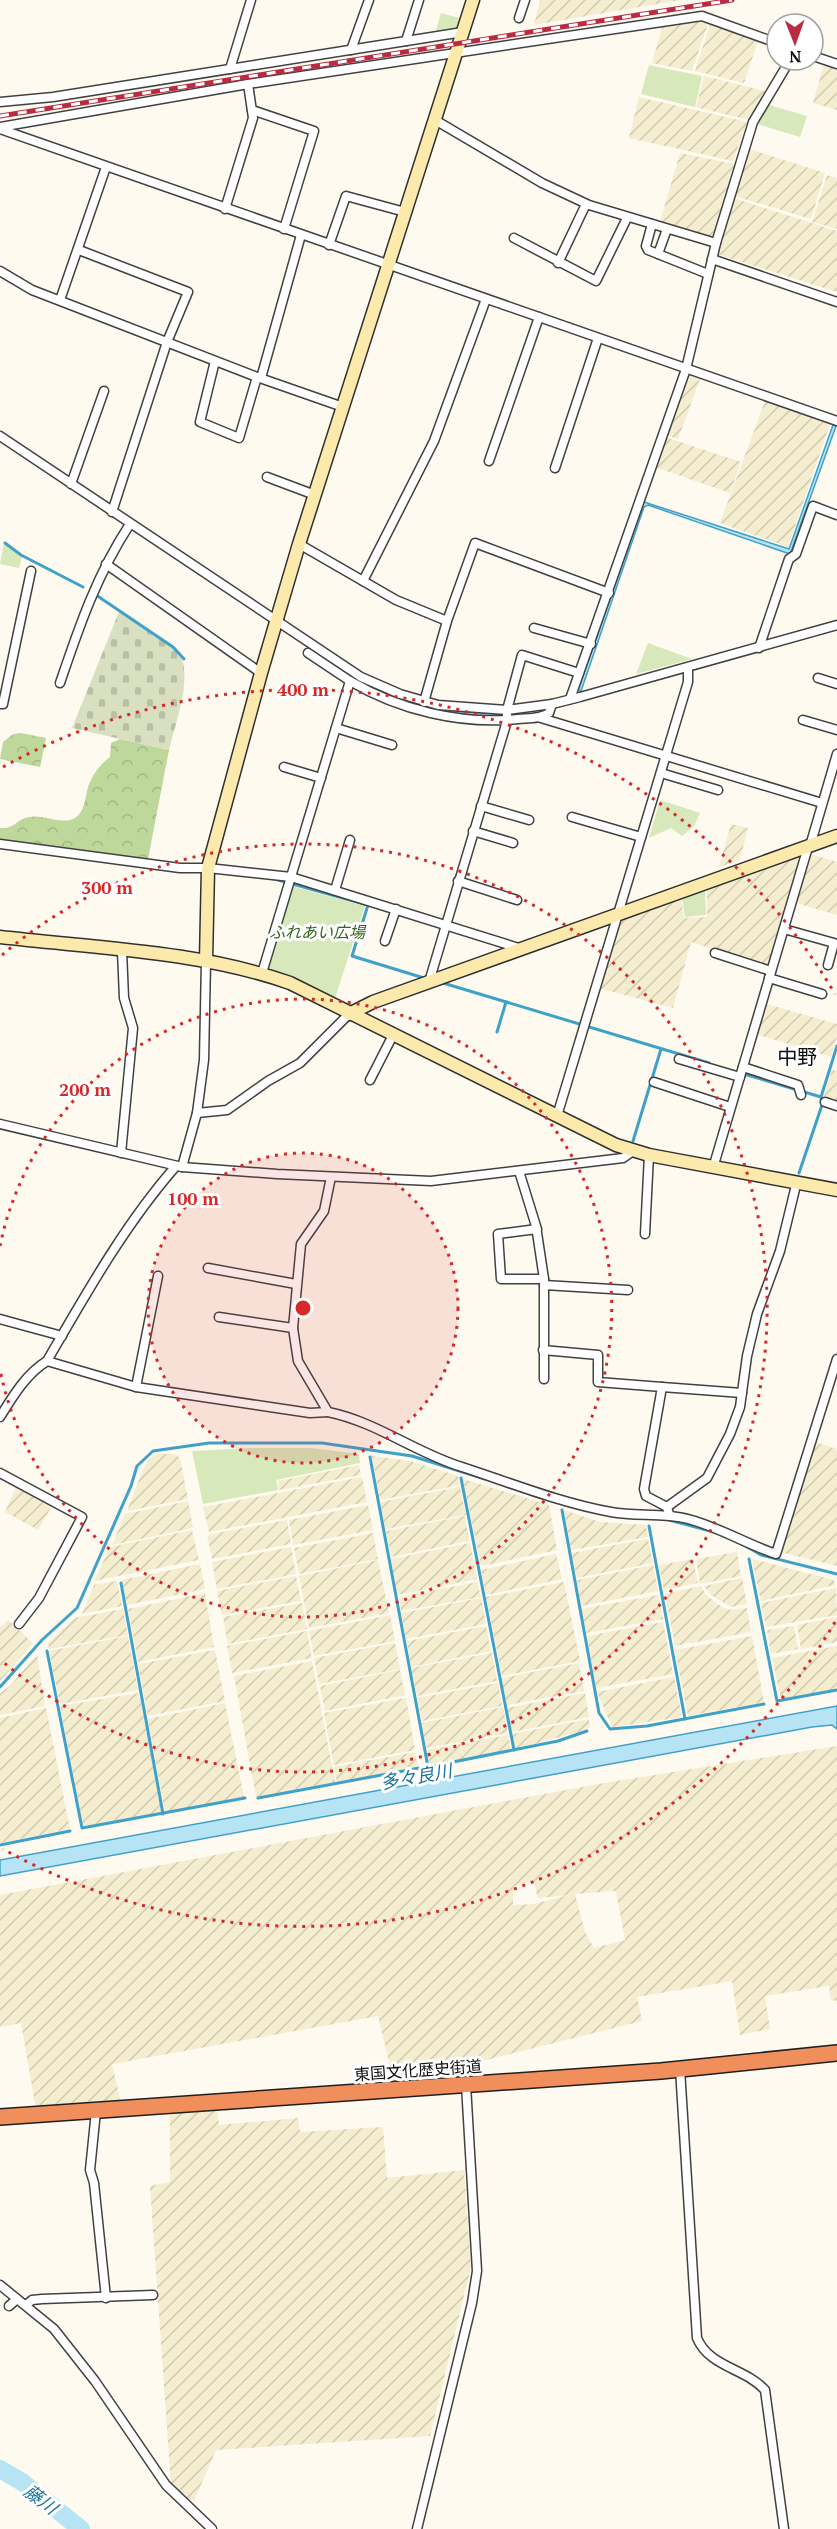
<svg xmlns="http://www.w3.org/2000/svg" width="837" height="2529" font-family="'PT Serif','Noto Sans JP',serif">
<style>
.farmland{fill:url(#farmland-furrows);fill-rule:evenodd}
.green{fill:#d7e8ba}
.forest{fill:url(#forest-crowns)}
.cemetery{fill:url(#cemetery-stones)}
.water{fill:#b6e4f4;stroke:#3fa1c9;stroke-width:1.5}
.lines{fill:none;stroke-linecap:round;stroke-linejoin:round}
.stream{stroke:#3fa1c9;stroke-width:3}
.river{stroke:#b6e4f4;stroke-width:18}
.street-casing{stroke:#414141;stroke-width:11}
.secondary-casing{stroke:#303030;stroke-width:15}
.highway-casing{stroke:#1f1f1f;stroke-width:18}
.street{stroke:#fff;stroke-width:8}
.secondary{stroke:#fceaad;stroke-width:12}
.highway{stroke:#f08f5c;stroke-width:15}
.rail-casing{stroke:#ba2a41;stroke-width:5}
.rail{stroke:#fff;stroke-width:3;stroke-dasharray:9;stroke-linecap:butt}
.ring{fill:none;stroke:#d62828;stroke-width:3;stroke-dasharray:3 6}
.labels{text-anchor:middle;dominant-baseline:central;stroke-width:6;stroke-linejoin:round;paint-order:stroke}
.park-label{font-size:16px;font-style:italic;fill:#366420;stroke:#fff}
.street-label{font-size:16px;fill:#0e0e0e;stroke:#fff}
.water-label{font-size:18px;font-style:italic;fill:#1b729c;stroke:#fff}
.quarter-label{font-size:20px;fill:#0e0e0e;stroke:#fff}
.centre{fill:#d62828;stroke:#fff;stroke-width:3}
.ring-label{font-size:18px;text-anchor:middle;font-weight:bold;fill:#d62828;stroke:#fff;stroke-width:6;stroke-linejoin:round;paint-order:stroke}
</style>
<defs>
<pattern id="farmland-furrows" width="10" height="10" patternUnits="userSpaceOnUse" patternTransform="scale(1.5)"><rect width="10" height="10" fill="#f4edd0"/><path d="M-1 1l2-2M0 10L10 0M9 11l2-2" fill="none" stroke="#d0cab1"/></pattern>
<pattern id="forest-crowns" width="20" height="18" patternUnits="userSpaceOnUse" patternTransform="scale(1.5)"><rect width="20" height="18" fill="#bdd89a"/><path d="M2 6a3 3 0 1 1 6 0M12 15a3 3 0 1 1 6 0" fill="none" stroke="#a1b884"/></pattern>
<pattern id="cemetery-stones" width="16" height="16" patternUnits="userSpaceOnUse" patternTransform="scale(1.5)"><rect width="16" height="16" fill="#d9e0c1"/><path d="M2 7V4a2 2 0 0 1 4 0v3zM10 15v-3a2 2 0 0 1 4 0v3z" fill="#b9bfa5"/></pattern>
</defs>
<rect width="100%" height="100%" fill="#fefaef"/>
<!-- farmland -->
<g class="farmland">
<path d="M540,0H680L534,25Z"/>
<path d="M701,21L708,24L692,71L652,63L662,27Z"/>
<path d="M710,24L758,41L744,83L695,71Z"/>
<path d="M824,64L837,68V110L813,103Z"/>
<path d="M704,76L765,91L749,120L696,107Z"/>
<path d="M639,97L747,122L733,161L629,138Z"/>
<path d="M749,149L825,173L811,219L734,196Z"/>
<path d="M680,153L734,164L714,238L660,222Z"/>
<path d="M827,175L837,178V229L812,222Z"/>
<path d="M733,198L837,231V292L717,254Z"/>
<path d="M687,374L700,379L678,439L665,435Z"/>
<path d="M765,401L830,424L788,547L720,523Z"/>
<path d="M665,437L741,462L730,493L655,467Z"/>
<path d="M731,824L748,828L740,860L719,867Z"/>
<path d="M811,854L837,862V915L796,903Z"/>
<path d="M801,855L769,966L691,942L673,1008L599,988L619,919L681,898L684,918L707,917V890Z"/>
<path d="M763,1003L837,1024V1037L831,1057L755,1034Z"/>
<path d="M832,1070L837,1071V1100L824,1096Z"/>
<path d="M815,1442L837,1449V1566L780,1552Z"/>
<path d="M159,1454H175L180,1458L188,1499L127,1511L142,1472L149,1458Z"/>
<path d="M372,1456L410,1461L458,1476L460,1485L380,1500Z"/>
<path d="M359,1465L361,1475L279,1490L278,1481Z"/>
<path d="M362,1477L367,1502L209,1532L203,1507Z"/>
<path d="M463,1479L549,1505L557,1550L481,1566Z"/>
<path d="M16,1487L52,1506L38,1530L5,1512Z"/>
<path d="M460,1487L466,1515L385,1529L380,1502Z"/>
<path d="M188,1501L193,1528L112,1545L125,1514Z"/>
<path d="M368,1505L373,1530L293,1545L289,1520Z"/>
<path d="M564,1510L600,1522L646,1525L648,1537L571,1550Z"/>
<path d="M465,1516L469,1541L391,1557L386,1531Z"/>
<path d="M287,1520L291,1544L212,1559L207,1535Z"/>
<path d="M192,1530L199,1560L94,1581L110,1547Z"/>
<path d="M373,1533L378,1559L299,1574L294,1548Z"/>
<path d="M648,1539L653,1563L577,1578L571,1553Z"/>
<path d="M470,1543L477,1579L397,1595L391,1559Z"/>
<path d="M291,1547L296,1574L217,1589L212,1562Z"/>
<path d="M737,1552L741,1576L700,1584L696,1559Z"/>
<path d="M556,1554L562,1579L486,1595L481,1570Z"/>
<path d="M693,1559L698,1583L664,1590L659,1565Z"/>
<path d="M752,1559L834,1580L835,1585L761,1601Z"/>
<path d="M378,1560L389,1613L309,1628L299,1576Z"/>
<path d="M200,1564L205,1589L127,1605L122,1580Z"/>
<path d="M653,1565L658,1591L581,1606L577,1580Z"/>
<path d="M296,1576L301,1601L222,1615L217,1591Z"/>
<path d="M742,1578L747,1604L731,1607L711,1595L704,1586Z"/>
<path d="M117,1581L122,1606L82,1614L94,1585Z"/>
<path d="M477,1582L481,1597L401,1611L399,1597Z"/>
<path d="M564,1582L580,1661L502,1676L486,1597Z"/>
<path d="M701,1586L706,1595L722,1607L729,1610L747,1608L751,1632L675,1646L665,1594Z"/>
<path d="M836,1588L837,1615L766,1627L761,1603Z"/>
<path d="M205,1593L214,1647L138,1662L128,1609Z"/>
<path d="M658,1595L663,1619L586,1633L581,1609Z"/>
<path d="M481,1598L486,1624L406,1639L401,1613Z"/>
<path d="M302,1603L307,1629L228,1644L223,1617Z"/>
<path d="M123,1609L128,1635L49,1649L48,1643L74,1618Z"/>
<path d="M390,1615L395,1641L314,1656L309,1631Z"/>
<path d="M837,1617V1642L801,1649L797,1625Z"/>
<path d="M8,1620L33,1643L0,1681V1627Z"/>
<path d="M663,1622L673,1674L596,1688L587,1636Z"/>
<path d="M486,1626L491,1651L411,1667L407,1641Z"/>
<path d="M794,1626L798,1649L771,1654L767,1630Z"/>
<path d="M307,1631L312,1658L232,1673L227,1646Z"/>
<path d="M128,1636L138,1690L60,1704L49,1651Z"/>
<path d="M752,1636L764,1702L688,1716L675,1650Z"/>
<path d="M395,1643L400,1669L319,1684L314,1658Z"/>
<path d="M837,1646V1689L781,1699L772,1658Z"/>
<path d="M215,1650L225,1701L148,1716L138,1664Z"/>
<path d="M492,1653L497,1681L417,1696L411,1668Z"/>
<path d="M37,1654L45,1706L0,1715V1693L10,1686Z"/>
<path d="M312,1661L335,1782L256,1797L234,1676Z"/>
<path d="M579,1663L584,1691L507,1705L501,1678Z"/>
<path d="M400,1670L405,1695L325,1711L320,1686Z"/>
<path d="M674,1677L682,1717L612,1727L597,1692Z"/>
<path d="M498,1683L502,1706L422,1721L417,1698Z"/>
<path d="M139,1693L162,1813L83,1826L60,1706Z"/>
<path d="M585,1693L589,1717L512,1732L507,1708Z"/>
<path d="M406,1698L415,1750L334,1765L324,1713Z"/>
<path d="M225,1703L244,1797L165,1812L148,1719Z"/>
<path d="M503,1707L508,1733L426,1748L421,1723Z"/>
<path d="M46,1708L70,1829L0,1843V1718Z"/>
<path d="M589,1719L590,1727L579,1732L515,1749L512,1734Z"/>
<path d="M508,1735L511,1750L430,1766L426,1750Z"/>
<path d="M837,1746V2001L831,2000L829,1986L765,1996L770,2029L740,2035L732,1981L637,1997L642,2021L394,2083L378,2016L112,2064L121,2103L36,2109L21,2023L0,2027V1895L598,1784ZM533,1880L538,1898L569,1895L534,1904L513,1905V1887ZM616,1891L625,1940L594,1948L585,1932L575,1894Z"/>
<path d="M415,1752L418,1766L337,1783L334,1767Z"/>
<path d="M217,2108L219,2125L298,2118L300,2132L383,2127L387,2178L464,2170L471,2267L430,2436L216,2450L194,2501L186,2499L171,2485L150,2186L170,2182V2113Z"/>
</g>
<!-- green -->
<g class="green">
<path d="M441,13L467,20L463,32L434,37Z"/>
<path d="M649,65L702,76L695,107L641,94Z"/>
<path d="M769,105L807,116L800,137L757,124Z"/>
<path d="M4,544L22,557L19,568L0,564Z"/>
<path d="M648,643L692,659L636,674Z"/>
<path d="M660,800L700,813L694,826L682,836L671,828L649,838Z"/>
<path d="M291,886L365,906L335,998L293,978L267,969Z"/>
<path d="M705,891L706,915L685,917L682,898Z"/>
<path d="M249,1448H312L359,1454L360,1463L276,1480L278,1490L203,1504L192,1451Z"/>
</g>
<!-- forest -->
<g class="forest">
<path d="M21,733L46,738L40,767L0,759L3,742L13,734Z"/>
<path d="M120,739L169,750L148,859L0,839V828C16,829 16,819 29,817C42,814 57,823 70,820C87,816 84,794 90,782C94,772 102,763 110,757L111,743Z"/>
</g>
<!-- cemetery -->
<path class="cemetery" d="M119,612C137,625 165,637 179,655C194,673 174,729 169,750L72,728Z"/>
<!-- water -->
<g class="water">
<path d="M833,425L836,426L790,554L648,505L644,507L581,691L578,690L644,502L789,549Z"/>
<path d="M312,649L361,681L415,703V705C394,699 318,666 312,649Z"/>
<path d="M428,706L463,712L499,714V716L465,715Z"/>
<path d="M837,1706V1729L832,1725L812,1727L0,1876V1860Z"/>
</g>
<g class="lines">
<!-- stream -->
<g class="stream">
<path d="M5,543L21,555L83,587"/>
<path d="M96,595L173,647L184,659"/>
<path d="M271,878L368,905L352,956L424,978"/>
<path d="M443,983L709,1063"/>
<path d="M497,1032L506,1002"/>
<path d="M744,1074L821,1097L822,1105L799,1173"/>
<path d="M821,1097L837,1046"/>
<path d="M633,1141L661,1049"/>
<path d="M370,1457L428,1767L558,1741L587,1731"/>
<path d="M461,1478L514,1750"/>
<path d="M562,1510L599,1713L610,1729L647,1726L764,1704"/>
<path d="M669,1520L714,1532"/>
<path d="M649,1526L685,1719"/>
<path d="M737,1541L761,1555L837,1574"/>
<path d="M749,1559L777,1701L837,1690"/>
<path d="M121,1583L163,1814"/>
<path d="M47,1651L82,1828L245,1798"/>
<path d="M0,1687L42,1640L77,1608L131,1486L137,1466L153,1451L209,1443H322L412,1456L485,1479"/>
<path d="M258,1798L419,1768"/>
<path d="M0,1845L70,1831"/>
</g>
<!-- river -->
<path class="river" d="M0,2469L22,2482L81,2529"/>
<defs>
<g id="street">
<path d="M519,18L525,0"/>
<path d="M406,41L419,0"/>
<path d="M351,50L369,0"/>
<path d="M813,56L837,64"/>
<path d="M230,69L251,0"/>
<path d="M248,84L702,16L777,43"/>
<path d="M0,102L53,97L463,32"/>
<path d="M252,110L314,131L284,229"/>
<path d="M435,120L542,183L589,205L716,243"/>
<path d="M0,127L248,84L253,118L225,209"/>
<path d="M0,129L837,421"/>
<path d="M652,224L646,246L648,250L708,274"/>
<path d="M514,238L596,281L627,218"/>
<path d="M329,245L346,196L405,212"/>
<path d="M79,250L188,292L167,342L112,512"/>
<path d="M658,254L667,229"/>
<path d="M712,259L837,302"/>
<path d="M558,263L586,204"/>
<path d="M0,271L32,290L257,377L343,407"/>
<path d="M60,300L106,167"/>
<path d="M215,361L200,422L239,438L257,377"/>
<path d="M261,378L301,235"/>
<path d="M0,436L361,677L400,694L438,705L507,710L552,704L580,697L837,625"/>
<path d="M489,461L539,317"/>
<path d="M555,468L598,338"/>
<path d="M267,477L315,495"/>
<path d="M71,484L104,391"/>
<path d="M299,544L396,600L447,621"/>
<path d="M106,564L261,673"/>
<path d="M363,581L434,441L486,299"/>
<path d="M534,628L591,644"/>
<path d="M759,648L789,559L796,554L813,506L837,515"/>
<path d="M308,653L350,681"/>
<path d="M818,678L837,684"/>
<path d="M60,683C79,627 97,574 130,524"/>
<path d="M570,699L686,369L716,243L753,122L790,60"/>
<path d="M424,702L447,621L475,543L609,593"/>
<path d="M0,704H3L31,571"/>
<path d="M541,718L822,803"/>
<path d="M803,720L837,730"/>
<path d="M336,728L392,745"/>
<path d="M284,767L321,778"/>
<path d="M661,773L718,790"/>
<path d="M481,806L529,820"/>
<path d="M572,817L641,837"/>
<path d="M473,831L513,843"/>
<path d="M0,844L180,868H208L291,877L522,949"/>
<path d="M810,846L837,754"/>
<path d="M458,881L517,900"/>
<path d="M335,890L350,840"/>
<path d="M784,929L834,943L828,965"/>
<path d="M385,941L396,909"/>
<path d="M715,953L771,971"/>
<path d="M262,973L350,681C399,710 461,725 518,719C529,718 540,719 549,713L552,704"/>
<path d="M769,978L822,994"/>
<path d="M429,982L507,721V710L522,655L579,673"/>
<path d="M679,1059L740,1077"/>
<path d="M743,1067L798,1085L801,1095"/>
<path d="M370,1080L393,1035"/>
<path d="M654,1082L730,1107"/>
<path d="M825,1102L837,1106"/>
<path d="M197,1113L227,1110L268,1081L300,1063L349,1014"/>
<path d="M557,1116L688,682V668"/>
<path d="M0,1124L182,1167L277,1174L431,1181L623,1158L633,1151"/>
<path d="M121,1153L133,1028L124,998L122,951"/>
<path d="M182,1167L197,1113L204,1060L206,961"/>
<path d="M713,1168L808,847"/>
<path d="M519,1171L536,1226L544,1279V1379"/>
<path d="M331,1177L324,1211L301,1244L293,1328L298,1361L328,1412C377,1422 416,1453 462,1467C511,1483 561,1503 611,1512C636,1517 662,1512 688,1519C719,1527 746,1544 776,1554L837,1359"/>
<path d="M537,1229L498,1234L501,1279H544"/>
<path d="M645,1234L649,1155"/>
<path d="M208,1268L296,1284"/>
<path d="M544,1285L628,1290"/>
<path d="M219,1317L293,1328"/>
<path d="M0,1319L62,1336"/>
<path d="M543,1350L598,1355V1382L662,1387L644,1489L646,1496L667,1507"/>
<path d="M47,1361L136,1387L310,1413L328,1412"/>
<path d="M136,1387L158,1276"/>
<path d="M662,1387L742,1393"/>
<path d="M0,1417C13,1396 26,1374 47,1361C86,1294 125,1224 176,1166"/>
<path d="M0,1473L82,1517L39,1598L19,1624"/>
<path d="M669,1514L667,1507L707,1478L730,1434L740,1407L747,1356L757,1314L780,1251L797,1181"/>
<path d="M680,2069L697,2338C709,2367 745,2368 765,2390L784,2529"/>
<path d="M96,2111L90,2170L94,2183L106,2298"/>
<path d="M0,2285L54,2329L95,2381L166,2485L212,2529"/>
<path d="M26,2305L32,2300L42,2299L153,2295"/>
<path d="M9,2306L17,2299"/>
<path d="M417,2529L472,2303L477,2271L466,2085"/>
</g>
<g id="secondary">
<path d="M0,937C95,948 200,951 290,983L616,1145L649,1155L837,1190"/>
<path d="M206,961L208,868L261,673L299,544L473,0"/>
<path d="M349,1014L373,1002L837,836"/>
</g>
<path id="highway" d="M0,2117L661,2071L837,2053"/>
</defs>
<!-- street casing -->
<use href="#street" class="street-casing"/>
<!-- secondary casing -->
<use href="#secondary" class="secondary-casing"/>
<!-- highway casing -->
<use href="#highway" class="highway-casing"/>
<!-- street -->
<use href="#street" class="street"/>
<!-- secondary -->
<use href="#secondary" class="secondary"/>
<!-- highway -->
<use href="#highway" class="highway"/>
<defs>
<path id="rail" d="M0,116L732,0"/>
</defs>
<!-- rail casing -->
<use href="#rail" class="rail-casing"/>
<!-- rail -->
<use href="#rail" class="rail"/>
</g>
<!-- distance rings -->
<circle cx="303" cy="1308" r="155" fill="#d62828" fill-opacity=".12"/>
<g class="ring">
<circle cx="303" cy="1308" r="155"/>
<path d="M0 1246A309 309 0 1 1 0 1370"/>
<path d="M2 955A464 464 0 1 1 2 1661"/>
<path d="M835 1622A618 618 0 0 1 3 1849M3 767A618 618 0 0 1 835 994"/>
</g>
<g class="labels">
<!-- park labels -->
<g class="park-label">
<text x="317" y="932">ふれあい広場</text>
</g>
<!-- street labels -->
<g class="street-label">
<text transform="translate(418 2070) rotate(-4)">東国文化歴史街道</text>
</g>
<!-- water labels -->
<g class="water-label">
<text transform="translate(416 1776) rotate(-10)">多々良川</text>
<text transform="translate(41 2499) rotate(37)">藤川</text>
</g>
<!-- quarter labels -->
<g class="quarter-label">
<text x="797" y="1056">中野</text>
</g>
</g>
<circle cx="303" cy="1308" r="9" class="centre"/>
<g class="ring-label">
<text x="303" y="696">400 m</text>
<text x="107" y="894">300 m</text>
<text x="85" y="1096">200 m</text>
<text x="193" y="1205">100 m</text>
</g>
<!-- north arrow -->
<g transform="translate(795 42) rotate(179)"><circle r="28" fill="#ffffff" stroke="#9f9f9f" stroke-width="1.5"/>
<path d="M0-4.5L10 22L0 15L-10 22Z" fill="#ba2a41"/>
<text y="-9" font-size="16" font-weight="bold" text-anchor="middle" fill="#0e0e0e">N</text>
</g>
</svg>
